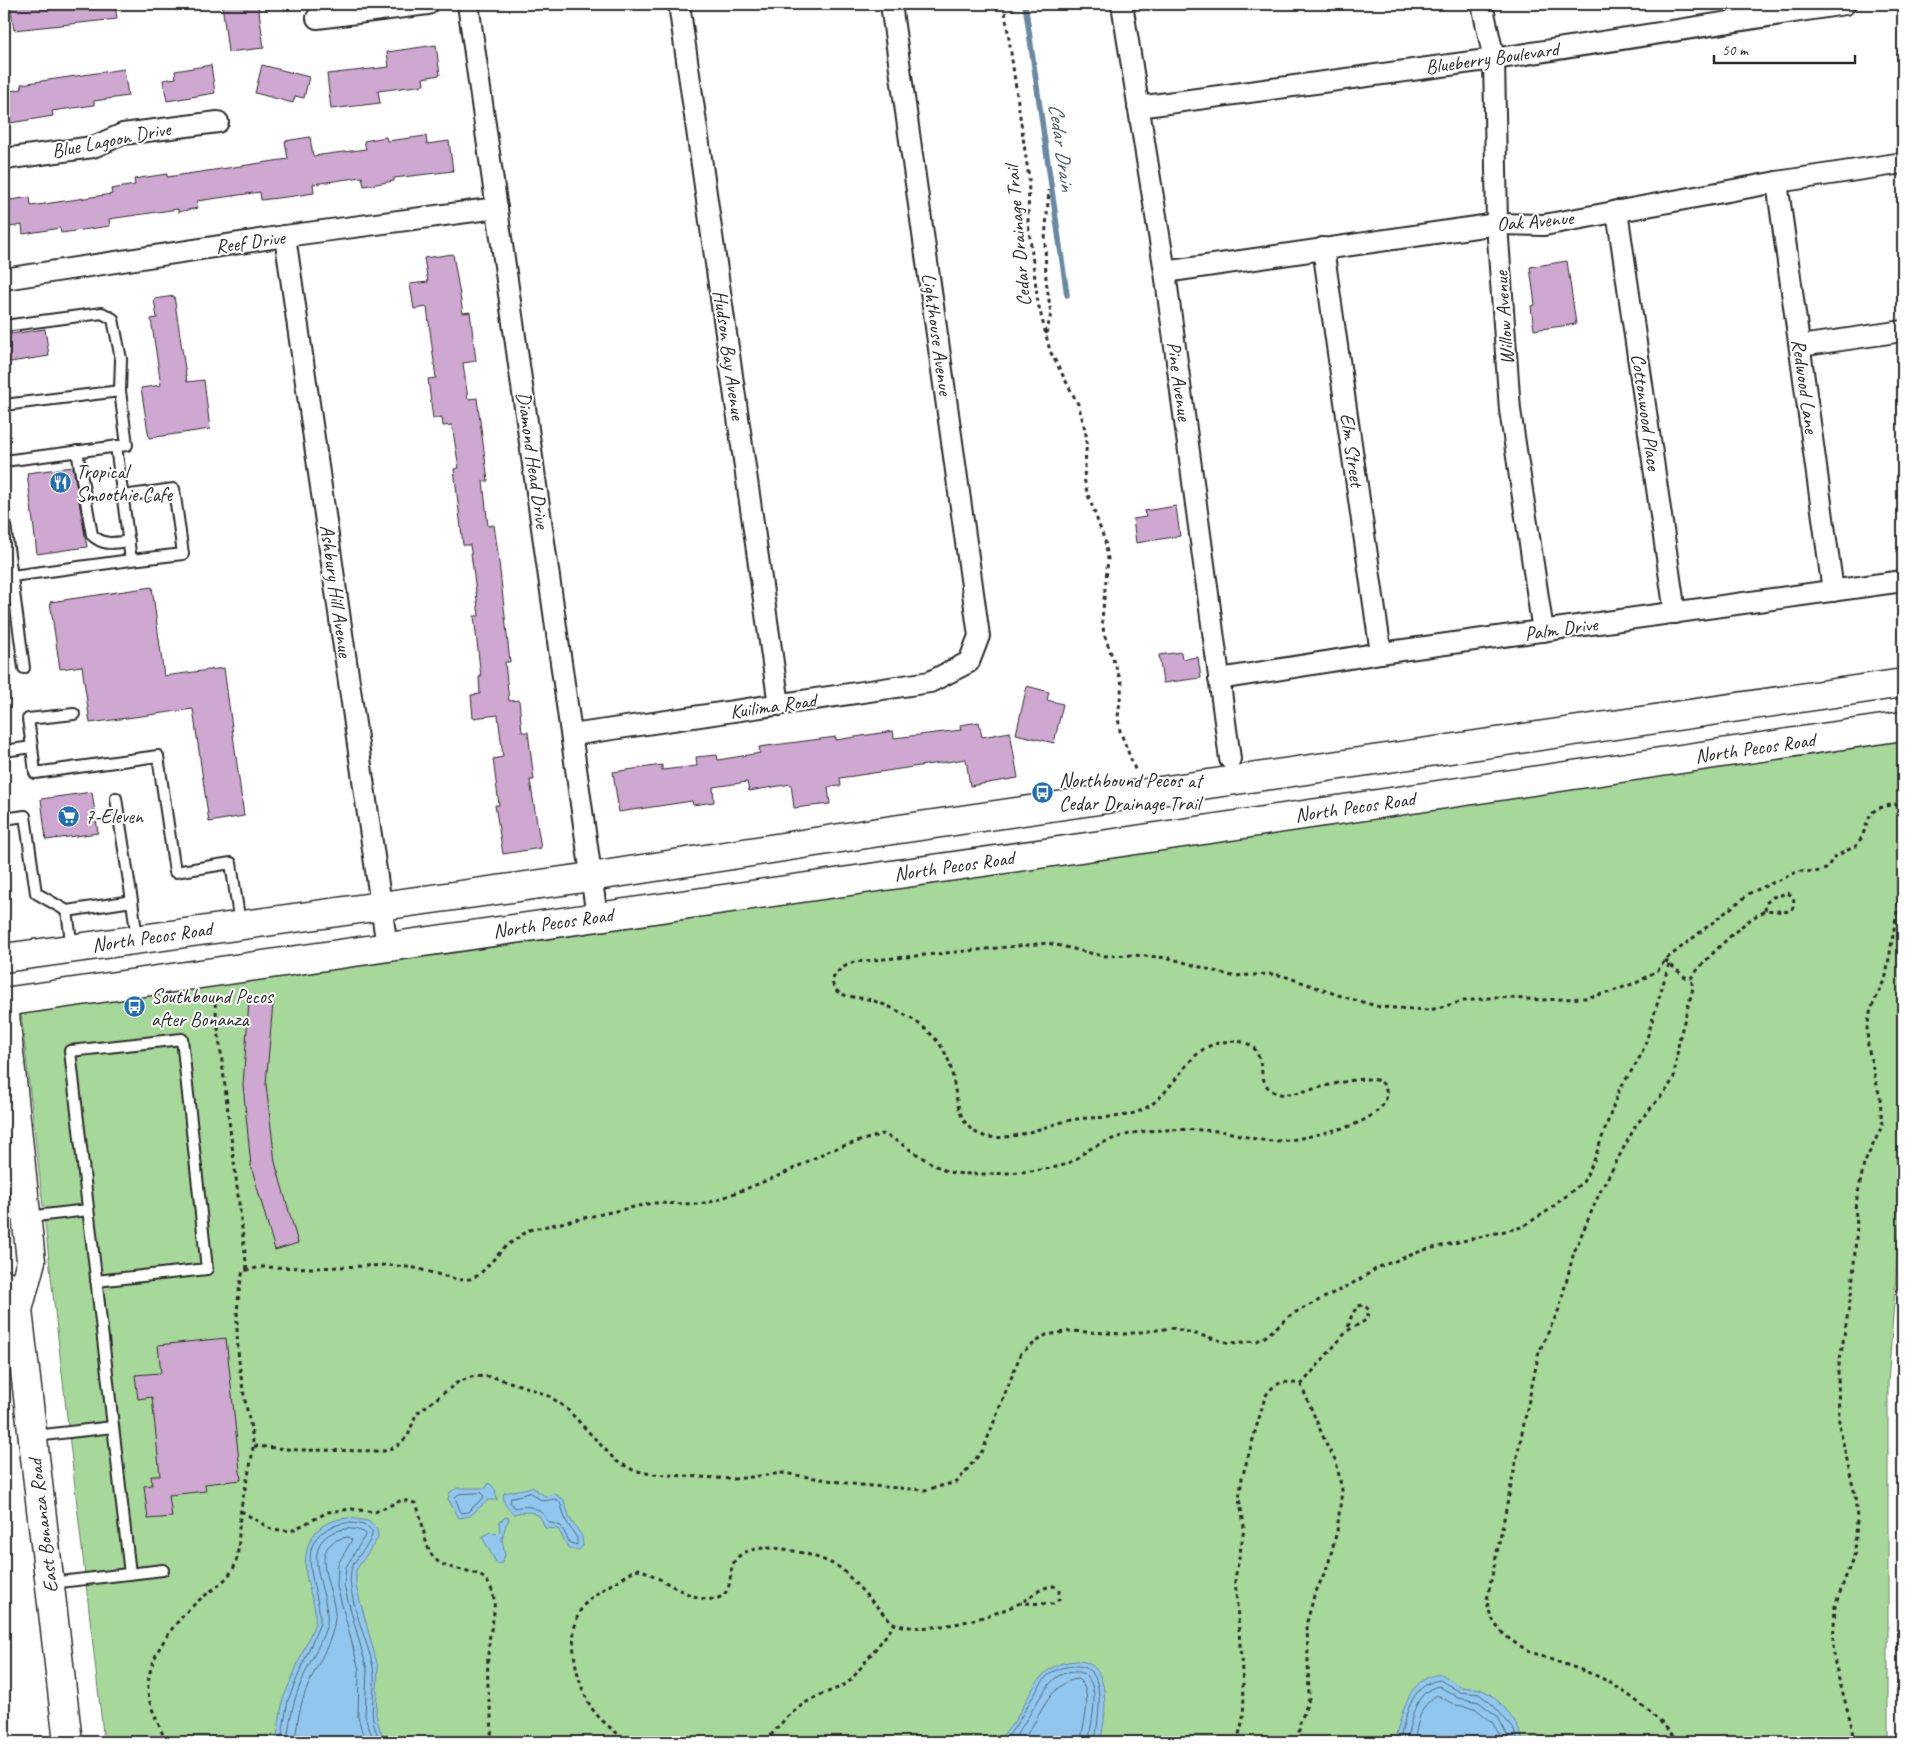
<svg xmlns="http://www.w3.org/2000/svg" width="1907" height="1746" font-family="Caveat,sans-serif">
<style>
.green{fill:#a6d89a;stroke:#688262}
.water{fill:#91c7ef;stroke:#6889a1}
.lines{fill:none;stroke-linecap:round;stroke-linejoin:round}
.shore{stroke:#546979;stroke-width:1}
.stream{stroke:#6889a1;stroke-width:5.5}
.building{fill:#cea8d0;stroke:#2b2b2b}
.lane-casing{stroke:#2b2b2b;stroke-width:14}
.street-casing{stroke:#2b2b2b;stroke-width:24}
.secondary-casing{stroke:#2b2b2b;stroke-width:31}
.path{stroke:#2b2b2b;stroke-width:3;stroke-dasharray:4 4;stroke-linecap:butt}
.lane{stroke:#fff;stroke-width:10}
.street{stroke:#fff;stroke-width:20}
.secondary{stroke:#fff;stroke-width:28}
.labels{text-anchor:middle;dominant-baseline:central;stroke-width:4;stroke-linejoin:round;paint-order:stroke}
.street-label{font-size:20px;fill:#2b2b2b;stroke:#fff}
.poi-label{font-size:20px;fill:#2b2b2b;stroke:#fff;text-anchor:start}
.water-label{font-size:21px;font-style:italic;fill:#4a5a66;stroke:#fff}
</style>
<rect width="100%" height="100%" fill="#fff"/>
<filter id="ink" filterUnits="userSpaceOnUse"><feTurbulence type="fractalNoise" baseFrequency=".02" numOctaves="2"/><feDisplacementMap in="SourceGraphic" scale="10" xChannelSelector="R" yChannelSelector="G"/><feConvolveMatrix kernelMatrix="1 2 1 2 8 2 1 2 1" color-interpolation-filters="sRGB"/></filter>
<g filter="url(#ink)">
<!-- green -->
<path class="green" d="M1903,736V1180L1888,1383V1742H104L21,1013L1732,764Z"/>
<!-- water -->
<g class="water">
<path d="M489,1483L495,1489L497,1500H488L470,1516L459,1518L448,1499L450,1492L458,1488H486Z"/>
<path d="M532,1487L545,1496L555,1494L564,1500L570,1519L582,1536L583,1546L579,1550L569,1549L558,1529L545,1528C543,1525 543,1520 540,1517C534,1511 523,1511 514,1514C507,1509 502,1503 504,1493Z"/>
<path d="M506,1517L509,1518L508,1522L506,1524L502,1539L505,1555L502,1563L497,1564L482,1537L490,1532L497,1534L500,1531L499,1522Z"/>
<path d="M349,1518L368,1521L377,1529L378,1538L356,1570V1586L378,1667L376,1715L380,1730L387,1742H276L283,1699L315,1623C317,1605 308,1591 306,1574C302,1542 316,1520 349,1518Z"/>
<path d="M1077,1661C1113,1660 1106,1720 1100,1742H996C1002,1736 1009,1729 1014,1722C1032,1694 1038,1662 1077,1661Z"/>
<path d="M1440,1674C1448,1676 1452,1683 1460,1686C1466,1689 1473,1687 1479,1689C1497,1693 1520,1725 1523,1742H1394C1403,1715 1405,1679 1440,1674Z"/>
</g>
<g class="lines">
<!-- shore -->
<g class="shore">
<path d="M482,1493L484,1497L468,1512L461,1513L455,1497L459,1494Z"/>
<path d="M530,1493L543,1501L555,1499L560,1502L566,1521L577,1538V1545L570,1543L561,1526L548,1522C542,1508 529,1504 515,1508L510,1502L511,1498Z"/>
<path d="M281,1742L288,1700L320,1623C322,1597 293,1547 326,1530C333,1526 340,1523 348,1523C356,1523 367,1524 372,1531C373,1545 354,1556 351,1571C346,1596 368,1641 373,1667C378,1696 364,1711 381,1742"/>
<path d="M287,1742C289,1723 293,1701 301,1683C308,1664 320,1647 326,1627C335,1597 289,1539 345,1529C351,1528 362,1530 366,1534L346,1567L344,1586L367,1669L365,1716L374,1742"/>
<path d="M295,1742C297,1723 300,1703 308,1686C317,1663 333,1643 335,1618C337,1591 302,1544 348,1537L352,1540L338,1564L337,1586L359,1670L358,1717L365,1742"/>
<path d="M1003,1742C1021,1722 1028,1702 1043,1681C1050,1671 1061,1667 1073,1666C1111,1663 1097,1721 1095,1742"/>
<path d="M1011,1742C1025,1726 1043,1687 1057,1677C1064,1672 1072,1672 1080,1672C1104,1682 1090,1723 1089,1742"/>
<path d="M1021,1742C1039,1722 1049,1681 1078,1679C1095,1692 1082,1725 1081,1742"/>
<path d="M1399,1742C1406,1718 1409,1684 1440,1680L1460,1692L1479,1694L1493,1705L1513,1728L1518,1742"/>
<path d="M1406,1742C1412,1722 1413,1691 1439,1686L1458,1698L1479,1702L1498,1717L1511,1742"/>
<path d="M1414,1742C1418,1723 1419,1706 1437,1695L1455,1705L1475,1708L1492,1722L1504,1742"/>
</g>
<!-- stream -->
<path class="stream" d="M1025,4L1067,295"/>
</g>
<!-- building -->
<g class="building">
<path d="M10,4H115L117,19L14,30Z"/>
<path d="M222,4H258L264,48L228,52Z"/>
<path d="M436,45L440,75L423,78L424,85L378,91L380,103L331,109L327,74L389,67L387,52Z"/>
<path d="M211,65L215,93L167,101L163,80L176,78L175,71Z"/>
<path d="M262,65L309,77L304,98L295,96L293,103L255,93Z"/>
<path d="M124,69L128,96L94,101V105L52,111L53,116L4,124V92L22,89L21,84Z"/>
<path d="M426,136L427,144L449,141L453,171L394,178V181L364,186L362,177L313,184L314,193L294,196L261,200L260,192L197,201L198,208L178,212V209L109,219L110,226L61,233L60,228L23,234L22,225L4,228V201L30,197L31,206L112,194L111,189L135,185L134,179L167,174V177L288,159L285,141L310,137L313,156L366,149L364,141L386,137L387,141Z"/>
<path d="M453,254L463,313L470,312L476,361L463,363L468,399L477,398L488,481H483L488,526L494,525L498,553L510,662H505L509,701L519,700L522,732H528L534,780H530L541,848L503,854L495,805H499L493,759L503,757L498,715L473,718L471,695L480,694L479,677H481L474,616H479L470,545H463L454,469L459,468L452,425L443,426L442,417L433,419L428,379L436,378L427,307L414,309L410,284L428,282L424,258Z"/>
<path d="M1567,261L1576,324L1534,330L1531,306L1535,305L1530,267Z"/>
<path d="M174,296L187,382L204,380L210,429L149,438L141,388L161,385L151,319L157,318L154,299Z"/>
<path d="M45,329L49,356L4,363V335Z"/>
<path d="M73,467L87,547L37,554L27,473Z"/>
<path d="M1176,506L1180,536L1136,543L1133,519L1146,517L1144,511Z"/>
<path d="M152,587L164,676L224,668L244,816L209,822L193,709L90,723L82,666L60,669L50,602Z"/>
<path d="M1181,652L1182,659L1198,657L1201,678L1163,683L1159,655Z"/>
<path d="M1027,686L1049,692L1047,700L1063,704L1054,743L1016,734Z"/>
<path d="M979,722L982,737L1010,732L1018,778L970,786L966,759L840,778L841,786L828,787L830,804L794,808L791,784L749,791L747,782L713,787L714,802L693,805L692,801L619,812L613,772L662,765V770L697,766L696,757L717,755L718,760L760,753L759,747L836,737V740L893,731L894,738L961,730L960,725Z"/>
<path d="M92,792L98,833L46,840L41,799Z"/>
<path d="M249,1001L273,1003L266,1084L275,1162L298,1243L275,1250L251,1166L243,1085Z"/>
<path d="M226,1338L241,1480L205,1484L206,1491L169,1495L172,1517L148,1519L144,1486L152,1485L151,1476H160L152,1397L138,1399L135,1375L161,1373L158,1345Z"/>
</g>
<g class="lines">
<defs>
<g id="lane">
<path d="M4,326L102,313L113,319L121,359L120,391"/>
<path d="M4,405L120,391L127,445L4,461"/>
<path d="M77,451L92,535C104,546 114,543 129,541"/>
<path d="M123,496L174,489L183,554L131,560"/>
<path d="M4,517L24,668"/>
<path d="M12,576L131,560L116,446"/>
<path d="M32,747L35,773L158,756L175,872L231,863L240,924"/>
<path d="M4,751L32,747L28,719L74,714"/>
<path d="M116,798L132,901"/>
<path d="M4,819L25,816L36,893L67,911L72,948"/>
<path d="M67,911L132,901L137,939"/>
<path d="M27,1217L88,1210"/>
<path d="M96,1281L207,1269L182,1039L70,1051L130,1574"/>
<path d="M35,1436L113,1427"/>
<path d="M51,1583L163,1570"/>
</g>
<g id="street">
<path d="M468,4L597,917"/>
<path d="M679,4L779,705"/>
<path d="M1122,4L1165,272L1230,759"/>
<path d="M1482,4L1494,59L1497,224L1510,410L1543,631"/>
<path d="M317,18L428,4"/>
<path d="M1138,107L1494,59L1845,4"/>
<path d="M4,159L93,147L123,134L218,122"/>
<path d="M1777,182L1833,591"/>
<path d="M1617,211L1675,613"/>
<path d="M285,236L387,947"/>
<path d="M1323,248L1381,653"/>
<path d="M1165,272L1497,224L1544,225L1777,182L1903,163"/>
<path d="M4,279L285,236L497,208"/>
<path d="M1800,346L1903,331"/>
<path d="M1219,679L1381,653L1903,581"/>
<path d="M572,735L930,682L969,662L979,636L891,4"/>
</g>
<g id="secondary">
<path d="M4,958L591,877L879,832L1903,683"/>
<path d="M4,1002L1129,841L1903,726"/>
<path d="M4,1005L31,1261L18,1310"/>
<path d="M4,1284L18,1310L68,1742"/>
</g>
</defs>
<!-- lane casing -->
<use href="#lane" class="lane-casing"/>
<!-- street casing -->
<use href="#street" class="street-casing"/>
<!-- secondary casing -->
<use href="#secondary" class="secondary-casing"/>
<!-- path -->
<g class="path">
<path d="M1004,4L1029,179L1028,222L1038,303L1050,351L1078,404L1083,421L1087,439L1084,478L1087,492L1105,541L1108,559L1102,620L1104,634L1122,684L1118,717L1120,731L1136,772"/>
<path d="M1046,334L1051,314L1046,280L1045,239L1049,190"/>
<path d="M1665,960L1685,977L1691,978C1703,962 1747,916 1766,911C1775,909 1783,914 1792,910C1795,901 1795,898 1788,893L1773,897L1766,903L1765,911"/>
<path d="M214,995L247,1270"/>
<path d="M1301,1385L1347,1331L1366,1320L1369,1310L1364,1305L1358,1306L1352,1314L1347,1331"/>
<path d="M254,1446L298,1450L384,1451L397,1446L408,1436L416,1414L458,1382L474,1376L493,1377L529,1388L551,1397L567,1409L616,1461L633,1470L651,1474L734,1479L783,1473L859,1485L925,1490L957,1482L983,1450L1021,1353L1046,1335L1071,1331L1124,1334L1173,1328L1230,1343L1257,1341L1265,1337L1292,1314L1357,1281L1379,1267L1424,1250L1522,1227L1549,1210L1583,1182L1593,1163L1619,1090L1638,1061L1645,1045L1669,964"/>
<path d="M241,1511L271,1529L291,1531L328,1512L352,1509L375,1512L402,1500L415,1503C425,1520 422,1547 436,1560C450,1573 477,1566 488,1583C499,1598 493,1619 490,1635C487,1655 487,1680 489,1700C491,1714 493,1728 490,1742"/>
<path d="M165,1742C161,1725 150,1711 148,1692C146,1656 177,1618 203,1597C216,1587 231,1578 236,1562C240,1547 238,1532 240,1517C242,1494 251,1470 253,1447C254,1436 246,1408 244,1395C237,1356 233,1310 243,1271L261,1267L315,1268L389,1265L415,1268L459,1280L470,1279L479,1275L505,1247L529,1230L652,1203L699,1204L715,1201L783,1174L830,1150L883,1134C905,1144 924,1161 946,1171C962,1178 1050,1172 1066,1164C1074,1161 1081,1155 1088,1150C1107,1140 1126,1133 1148,1131C1173,1129 1202,1129 1227,1132C1242,1135 1257,1141 1273,1141C1294,1141 1315,1135 1335,1130C1352,1127 1395,1111 1385,1087C1376,1064 1300,1098 1280,1094C1257,1089 1265,1066 1256,1051C1249,1038 1224,1040 1212,1045C1185,1055 1172,1095 1144,1109C1123,1120 1099,1116 1077,1119C1043,1123 983,1160 962,1117C955,1101 955,1082 950,1065C940,1031 902,1010 871,1000C860,997 842,998 835,989C826,976 844,966 854,962L1048,943L1103,956L1134,955L1169,958L1232,976L1272,974L1284,976L1338,995L1380,1007L1430,1010L1464,1001L1496,997L1542,1000L1585,998L1607,993L1638,982L1658,970L1665,960L1750,893L1799,871L1815,872L1826,869L1834,857L1856,846L1862,837L1871,813L1879,808L1895,804L1903,811"/>
<path d="M631,1742C618,1735 599,1720 591,1707C576,1682 564,1630 584,1605C596,1591 616,1583 631,1572L638,1569L644,1571C663,1579 697,1605 718,1598C736,1591 726,1569 737,1558C758,1536 820,1555 842,1569L891,1622C921,1637 990,1618 1020,1603C1032,1597 1039,1587 1054,1586L1059,1591V1599L1053,1604L1021,1603"/>
<path d="M766,1742C779,1724 795,1707 816,1697C828,1691 840,1689 851,1680L895,1624"/>
<path d="M1237,1742L1243,1719L1244,1697L1235,1579L1243,1536L1244,1524L1239,1499L1242,1478L1265,1397C1275,1381 1284,1380 1301,1385L1328,1448L1336,1461L1342,1490L1337,1531L1328,1565L1314,1596L1307,1622L1309,1699L1300,1723L1298,1742"/>
<path d="M1678,1742C1663,1721 1628,1692 1605,1680C1566,1659 1493,1655 1487,1600L1539,1352L1559,1309L1574,1252L1600,1192L1636,1125L1668,1088L1674,1077L1679,1040L1693,988L1691,978"/>
<path d="M1856,1742L1835,1664L1833,1645L1835,1606L1855,1552L1857,1519L1855,1495L1839,1425L1838,1371L1852,1289L1857,1225L1855,1208L1864,1164L1882,1126L1880,1098L1868,1047L1867,1028L1871,1009L1886,976L1903,877"/>
</g>
<!-- lane -->
<use href="#lane" class="lane"/>
<!-- street -->
<use href="#street" class="street"/>
<!-- secondary -->
<use href="#secondary" class="secondary"/>
</g>
</g>
<!-- icons -->
<defs>
<symbol id="restaurant-disc" viewBox="-11 -11 22 22"><circle r="9.5" fill="#1f6fb2" stroke="#fff"/><path d="M-5-6h1v4h1v-4h1v4h1v-4h1v5L-1.5 .5V6h-2V.5L-5-1ZM5-6V6H3V1.5H1.5Q1.5-4 5-6Z" fill="#fff"/></symbol>
<symbol id="bus-disc" viewBox="-11 -11 22 22"><circle r="9.5" fill="#1f6fb2" stroke="#fff"/><path d="M-5-6H5V4H4V6H2V4H-2V6H-4V4H-5ZM-3.5-4V0h7V-4ZM-3.5 1.2v1.5H-2V1.2ZM2 1.2v1.5H3.5V1.2Z" fill="#fff"/></symbol>
<symbol id="supermarket-disc" viewBox="-11 -11 22 22"><circle r="9.5" fill="#1f6fb2" stroke="#fff"/><path d="M-6-5.5h2.5l.6 2H6L4.5 2H-2.5L-4.4-4H-6ZM-1.5 3.2a1.3 1.3 0 1 0 .1 0ZM3 3.2a1.3 1.3 0 1 0 .1 0Z" fill="#fff"/></symbol>
</defs>
<g fill-rule="evenodd">
<use href="#restaurant-disc" x="48" y="470" width="25" height="25"/>
<use href="#bus-disc" x="1030" y="780" width="25" height="25"/>
<use href="#supermarket-disc" x="56" y="804" width="25" height="25"/>
<use href="#bus-disc" x="122" y="994" width="25" height="25"/>
</g>
<g class="labels">
<!-- street labels -->
<g class="street-label">
<text transform="translate(1492 58) rotate(-8)">Blueberry Boulevard</text>
<text transform="translate(111 140) rotate(-11)">Blue Lagoon Drive</text>
<text transform="translate(1535 221) rotate(-5)">Oak Avenue</text>
<text transform="translate(1018 236) rotate(-95)">Cedar Drainage Trail</text>
<text transform="translate(250 242) rotate(-8)">Reef Drive</text>
<text transform="translate(1504 318) rotate(-94)">Willow Avenue</text>
<text transform="translate(937 334) rotate(82)">Lighthouse Avenue</text>
<text transform="translate(729 355) rotate(82)">Hudson Bay Avenue</text>
<text transform="translate(1179 381) rotate(82)">Pine Avenue</text>
<text transform="translate(1805 386) rotate(82)">Redwood Lane</text>
<text transform="translate(1646 412) rotate(82)">Cottonwood Place</text>
<text transform="translate(1352 450) rotate(82)">Elm Street</text>
<text transform="translate(533 460) rotate(82)">Diamond Head Drive</text>
<text transform="translate(336 591) rotate(82)">Ashbury Hill Avenue</text>
<text transform="translate(1561 629) rotate(-8)">Palm Drive</text>
<text transform="translate(773 706) rotate(-8)">Kuilima Road</text>
<text transform="translate(1755 748) rotate(-8)">North Pecos Road</text>
<text transform="translate(1355 807) rotate(-8)">North Pecos Road</text>
<text transform="translate(954 866) rotate(-8)">North Pecos Road</text>
<text transform="translate(553 923) rotate(-8)">North Pecos Road</text>
<text transform="translate(152 937) rotate(-8)">North Pecos Road</text>
<text transform="translate(43 1526) rotate(-97)">East Bonanza Road</text>
</g>
<!-- poi labels -->
<g class="poi-label">
<text x="76" y="471">Tropical<tspan x="76" dy="23">Smoothie Cafe</tspan></text>
<text x="1059" y="780">Northbound Pecos at<tspan x="1059" dy="23">Cedar Drainage Trail</tspan></text>
<text x="85" y="816">7-Eleven</text>
<text x="151" y="996">Southbound Pecos<tspan x="151" dy="23">after Bonanza</tspan></text>
</g>
<!-- water labels -->
<g class="water-label">
<text transform="translate(1062 147) rotate(82)">Cedar Drain</text>
</g>
</g>
<!-- margin -->
<rect width="1907" height="1746" fill="none" stroke="#fff" stroke-width="20"/>
<rect x="10" y="10" width="1887" height="1726" fill="none" stroke="#2b2b2b" stroke-width="2" filter="url(#ink)"/>
<!-- scale -->
<path d="M1714 55v8h141v-8" fill="none" stroke="#2b2b2b" stroke-width="2.5"/>
<text x="1722" y="55" font-size="15" fill="#2b2b2b" stroke="#ffffff" stroke-width="4" paint-order="stroke">50 m</text>
</svg>
